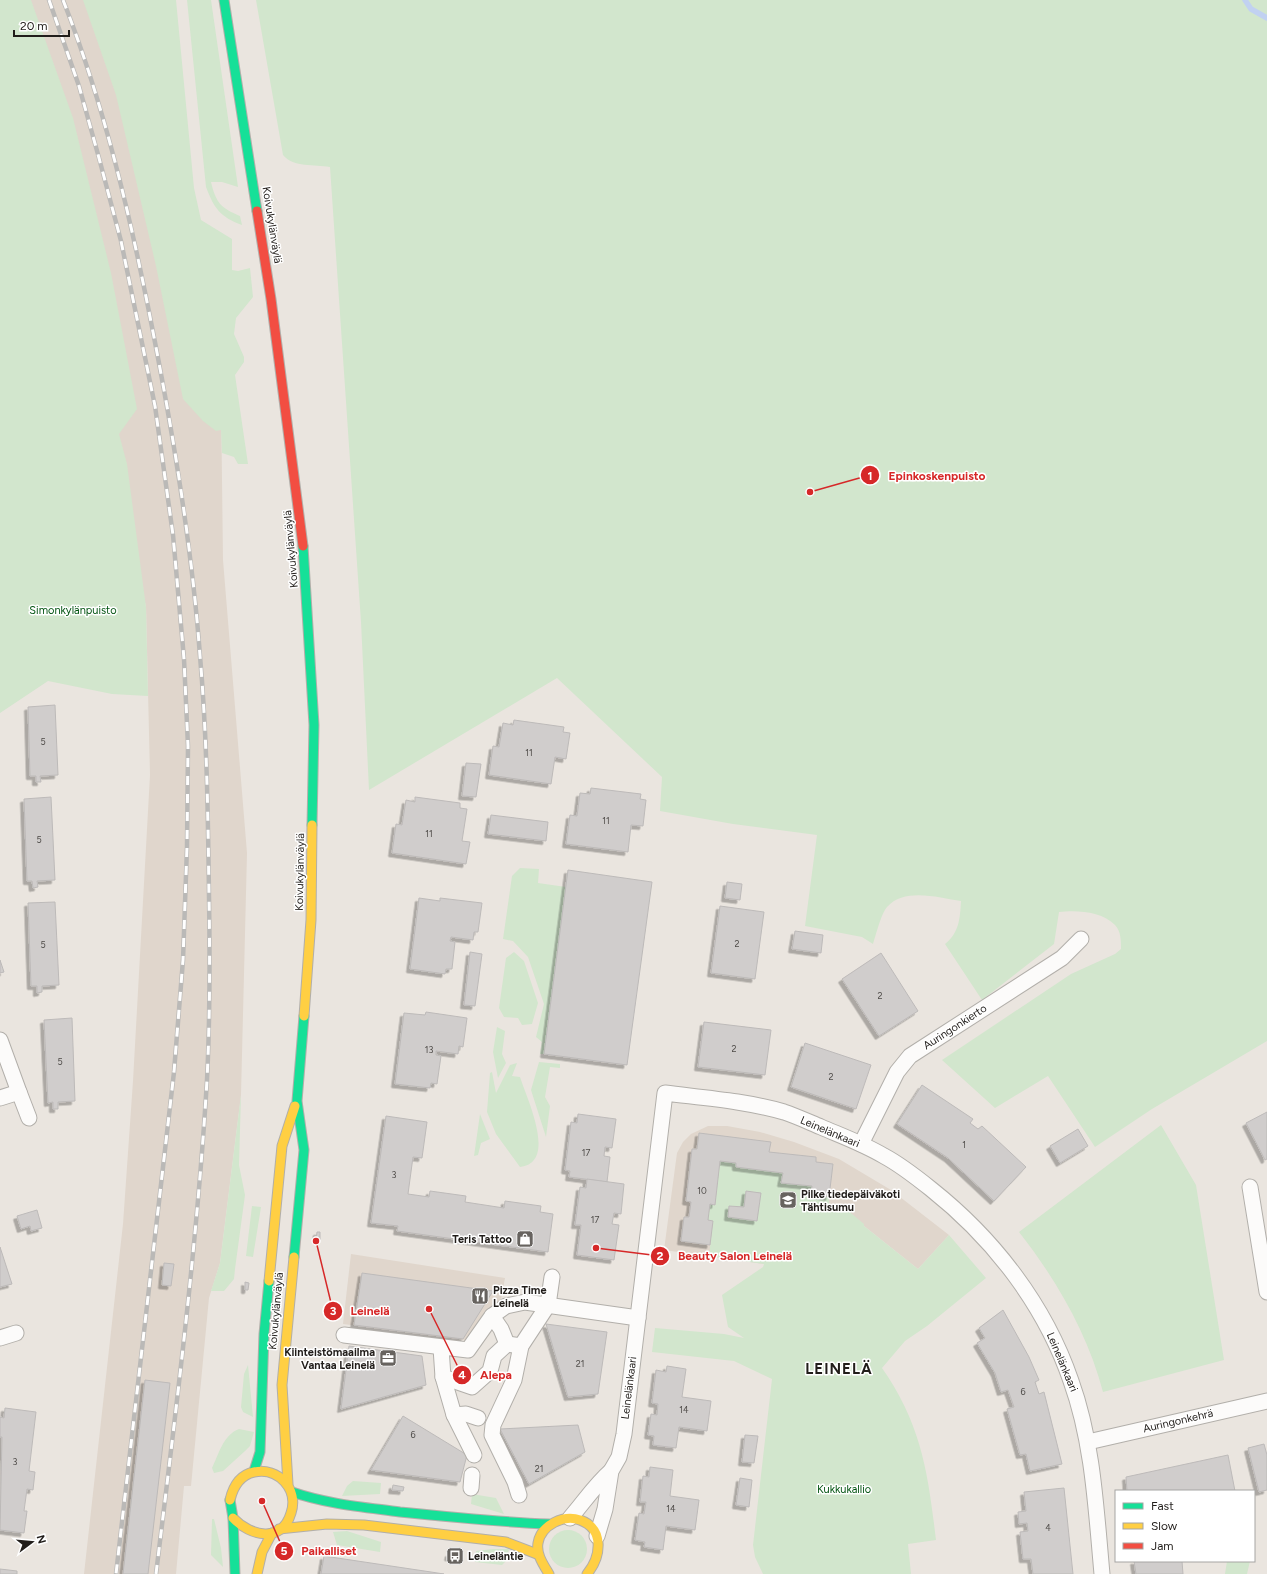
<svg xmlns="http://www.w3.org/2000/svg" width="1267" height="1574" font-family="Figtree,sans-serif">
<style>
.built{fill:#e0d6cc}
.green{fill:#d2e6cd;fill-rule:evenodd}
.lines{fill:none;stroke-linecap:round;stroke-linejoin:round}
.stream{stroke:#c1d1f1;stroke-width:5.5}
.building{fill:#d0cdcc;stroke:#bdbab9;filter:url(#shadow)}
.street-casing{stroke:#b2afaa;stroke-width:17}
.fast-casing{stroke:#b2afaa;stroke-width:11}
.slow-casing{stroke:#b2afaa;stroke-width:11}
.jam-casing{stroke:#b2afaa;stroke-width:11}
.street{stroke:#fcfbfa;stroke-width:15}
.fast{stroke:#16e098;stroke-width:9}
.slow{stroke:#ffcf43;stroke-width:9}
.jam{stroke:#f24e42;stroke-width:9}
.rail-casing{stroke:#bab9b7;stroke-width:4.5}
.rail{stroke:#fff;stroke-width:3;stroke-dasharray:9;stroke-linecap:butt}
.labels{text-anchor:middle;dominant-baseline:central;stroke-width:3;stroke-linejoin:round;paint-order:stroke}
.number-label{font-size:9px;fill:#4e4b48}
.street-label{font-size:11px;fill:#211d1a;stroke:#fff}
.park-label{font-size:11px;fill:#005310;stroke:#fff}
.poi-label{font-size:11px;font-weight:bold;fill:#211d1a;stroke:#fff;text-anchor:start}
.district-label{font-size:15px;font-weight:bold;letter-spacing:1px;fill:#211d1a;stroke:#fff}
.leader{fill:none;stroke:#d62828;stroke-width:1.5}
.callout-dot{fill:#d62828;stroke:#fff;stroke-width:1.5}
.mark-label{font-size:12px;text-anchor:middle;font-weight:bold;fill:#fff}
.callout-label{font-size:12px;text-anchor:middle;font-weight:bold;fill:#d62828;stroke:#fff;stroke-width:3;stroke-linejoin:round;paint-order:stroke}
</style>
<defs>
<filter id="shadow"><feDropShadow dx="-3.5" dy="3.5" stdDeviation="0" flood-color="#0004"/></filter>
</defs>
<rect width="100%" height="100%" fill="#eae5df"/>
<!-- built -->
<g class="built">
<path d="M0,0H99L221,399L223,560L247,853L241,1095L220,1263L209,1298L191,1486H184L176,1574H84L123,1224L133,1081L150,775L146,607L92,339Z"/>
<path d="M708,1126H727L760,1132L794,1142L839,1159L891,1190L949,1235L918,1269L864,1226L764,1264L664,1250L677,1153L683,1142L691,1134Z"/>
<path d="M351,1254L505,1278L501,1299L472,1341L343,1324Z"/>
</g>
<!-- green -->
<g class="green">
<path d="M0,0H31L73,118L111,273L137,409L119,434L127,464L146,607L148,696L112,694L48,681L0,713Z"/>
<path d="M83,0H176L194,188L201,220L232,239V270L238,271L250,268L253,297L236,318L234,334L244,357V362L235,375L248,464H238L234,457L222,453L221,430L216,431L203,421L183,399L156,266L116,95Z"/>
<path d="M187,0H211L238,187L222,182H211C216,203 221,208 240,216L242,225C220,217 214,208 206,187Z"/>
<path d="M256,0H1267V1041L1152,1109L1095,1147L1048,1076L995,1108L942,1060L1071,974L1115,954L1121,949C1121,941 1121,931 1115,925C1102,911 1076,910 1059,912L1054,944L982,1000L945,944C959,933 960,919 961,901C939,898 905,887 887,907C881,914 876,935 873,944L862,937L805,926L817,835L733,824L660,811L662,777L557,678L369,790L361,622L330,167C314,164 294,168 283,155Z"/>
<path d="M520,868L539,869L538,883L566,887L544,1054H540L542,1042L536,1037L544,1004L528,957L513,941L503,939L512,876Z"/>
<path d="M514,952L524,961L538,1003L532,1024L522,1025L518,1018L504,1017L499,1008L506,958Z"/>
<path d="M497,1027L505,1031L502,1054L506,1063L498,1078L493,1052Z"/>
<path d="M539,1062L560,1064V1068L550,1067L545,1097L550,1106L546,1137L531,1090Z"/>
<path d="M517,1063L512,1076L520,1077C527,1099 558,1163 520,1167L496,1134L487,1112L490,1073L492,1072L496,1093L510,1065Z"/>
<path d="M241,1095L239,1165L245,1195L235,1269L234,1279L224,1291H211L220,1263Z"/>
<path d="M480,1114L490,1139L481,1143L478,1155L474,1156Z"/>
<path d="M1161,1125L1196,1185L1224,1360L1103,1392C1088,1334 1056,1279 1019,1232Z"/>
<path d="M720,1161L736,1163V1167L783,1173L782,1183L812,1186L811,1194L829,1197V1207L846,1209L864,1224V1226L918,1269L949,1235L986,1278L927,1326L905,1341L882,1368C922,1425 928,1474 936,1540L908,1544L911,1574H763L755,1557L753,1545L772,1379L734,1361L652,1352L655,1328L724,1334L744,1338L728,1327L722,1295L763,1267L764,1264L709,1256L713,1221L708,1220L710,1204L715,1205ZM746,1191L760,1193L757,1221L728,1217L729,1206L744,1207Z"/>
<path d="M252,1206L261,1207L253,1257L246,1256Z"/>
<path d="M248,1365L253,1417L243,1412L241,1407L244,1374Z"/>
<path d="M239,1429L254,1432L250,1446L245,1451L223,1471L214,1473L212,1468C219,1454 223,1435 239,1429Z"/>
<path d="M353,1481L381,1483L380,1494L342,1496L347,1486Z"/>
<path d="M472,1494L496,1498L504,1514L471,1504Z"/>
<path d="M212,1519H214L221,1548L223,1567L211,1555Z"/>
<circle cx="568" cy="1549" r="19"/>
<path d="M347,1531L381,1542L380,1552L337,1545L333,1532Z"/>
<path d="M493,1549H509L506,1561L502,1565L475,1562L476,1551Z"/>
<path d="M1227,1561H1250L1247,1574H1225Z"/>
</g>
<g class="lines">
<!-- stream -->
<path class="stream" d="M1245,0L1251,9L1267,18"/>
</g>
<!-- building -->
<g class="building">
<path d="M55,705L58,775L40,776L41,782H36V776H30L28,707Z"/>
<path d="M514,720L564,727L563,732L570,733L566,759L555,757L551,784L489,775L493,746L499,747L503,723L513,725Z"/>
<path d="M466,763L481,764L476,797L462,796Z"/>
<path d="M591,788L641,794L640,799L646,800L643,826L631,825L628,852L566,844L570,815L577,816L580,793L590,794Z"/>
<path d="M51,797L55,880L37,881L38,887L33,888L32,881H27L24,799Z"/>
<path d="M415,797L460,803V808L467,809L462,841L470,842L466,864L392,853L396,824L402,825L406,800L415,802Z"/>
<path d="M491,815L548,822L546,841L488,834Z"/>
<path d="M568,870L652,882L627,1065L544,1054Z"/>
<path d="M727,882L742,884L740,900L725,898Z"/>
<path d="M419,898L440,901V898L482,903L478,932H474L473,940L451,937L450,941L455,942L452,969H446L445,974L410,969Z"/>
<path d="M55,902L59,985L42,986V992L37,993V986H31L28,903Z"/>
<path d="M720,906L764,912L755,979L711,973Z"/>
<path d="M795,931L823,935L821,953L792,949Z"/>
<path d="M470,952L482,954L475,1006L464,1005Z"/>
<path d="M881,953L918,1011L879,1036L842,979Z"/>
<path d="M0,960L4,972L0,973Z"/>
<path d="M426,1012L467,1018L463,1047L459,1046L458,1054L436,1051V1055L441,1056L437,1084L431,1083L430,1088L395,1084L404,1013L425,1015Z"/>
<path d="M72,1018L75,1101L58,1102V1109H53V1102L48,1103L44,1020Z"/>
<path d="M704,1022L771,1030L765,1075L698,1067Z"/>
<path d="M805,1043L871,1065L856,1109L791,1087Z"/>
<path d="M922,1085L973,1119L970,1123L978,1129L982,1126L1026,1167L994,1201L948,1158L897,1124Z"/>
<path d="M1267,1112V1159L1265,1160L1246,1123Z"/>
<path d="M578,1114L616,1119L612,1148L605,1147L604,1156L610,1157L607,1182L569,1177L570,1171L565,1170L571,1122L577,1123Z"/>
<path d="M386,1116L427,1122L422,1158L413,1157L408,1194L429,1197L430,1191L466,1196L465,1202L504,1208L505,1201L541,1206L540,1212L553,1214L548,1252L397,1231L398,1226L371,1223Z"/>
<path d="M1078,1129L1088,1146L1060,1163L1050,1146Z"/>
<path d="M699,1133L771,1142L769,1152L816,1157V1162L833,1164L829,1197L811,1194L812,1186L781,1183L783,1173L736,1167V1163L720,1161L715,1205L710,1204L708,1220L713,1221L710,1245L681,1241L684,1217H689L691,1202L686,1201L692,1149H697Z"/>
<path d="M587,1179L624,1184L621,1214L614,1213L612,1224L619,1225L614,1260L577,1255L581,1225H575L580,1187L586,1188Z"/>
<path d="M746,1191L761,1193L757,1221L728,1217L729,1206L744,1207Z"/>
<path d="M37,1210L42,1228L31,1231L30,1226L21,1229L17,1216Z"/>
<path d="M317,1232H320V1240L316,1239Z"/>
<path d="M0,1247L12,1284L0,1287Z"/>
<path d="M164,1263L174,1264L171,1286L162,1285Z"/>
<path d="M362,1273L493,1291L463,1339L354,1325Z"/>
<path d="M245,1282L249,1283L248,1290H245Z"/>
<path d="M1003,1310L1029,1357L1039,1380L1035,1382L1039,1394L1044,1392L1062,1464L1030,1471L1026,1454L1020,1455L1007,1409L1014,1407L1008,1390L1001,1392L995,1373L977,1343L985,1338L979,1328Z"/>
<path d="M546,1324L607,1332L598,1394L568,1397Z"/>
<path d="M349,1346L422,1356L426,1385L341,1409Z"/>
<path d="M667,1366L686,1369L682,1397L711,1401L707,1431L679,1427L676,1448L653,1445L654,1436L648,1435L651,1414L657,1415L658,1404L652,1403L656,1370L666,1372Z"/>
<path d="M145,1380L170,1383L148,1574H123Z"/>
<path d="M5,1408L36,1412L29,1471L35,1472L33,1490L27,1489L24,1511H27L24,1533L0,1530L2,1437H0V1417L4,1418Z"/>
<path d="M403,1416L467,1455L460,1482L371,1470Z"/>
<path d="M578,1425L585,1452L529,1484L500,1429Z"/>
<path d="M745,1435L758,1436L754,1463L742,1462Z"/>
<path d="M1264,1444L1267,1455V1490L1259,1492L1248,1448Z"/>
<path d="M1228,1455L1235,1491H1127L1126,1477Z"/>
<path d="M650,1467L673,1470L670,1496L699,1500L695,1530L666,1526L663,1550L644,1547L645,1542L635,1540L639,1513L644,1514L646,1502H640L643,1476L649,1477Z"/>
<path d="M740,1478L752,1480L749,1507L736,1505Z"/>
<path d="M393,1485L404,1487L403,1491L392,1490Z"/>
<path d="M1064,1488L1073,1574H1033L1031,1559H1023L1020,1532L1028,1531L1027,1523L1019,1524L1018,1512L1026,1511L1024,1492Z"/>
<path d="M449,1553L460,1554L459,1559L448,1557Z"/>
<path d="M324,1556L431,1572L444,1574H321Z"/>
<path d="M1134,1561H1182L1183,1574H1136Z"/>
<path d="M0,1569L17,1571V1574H0Z"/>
</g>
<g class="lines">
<defs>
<g id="street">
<path d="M0,1040L19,1092L0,1098"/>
<path d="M19,1092L29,1118"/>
<path d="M861,1144L897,1072L910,1056L1062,958L1081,939"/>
<path d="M1250,1187L1267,1292"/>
<path d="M492,1316L501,1329L507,1344"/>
<path d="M344,1335L468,1350L492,1316L506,1306L525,1302L638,1318"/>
<path d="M0,1338L16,1333"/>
<path d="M441,1348L443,1377L454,1415L474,1455"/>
<path d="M443,1377L472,1387L490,1371L494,1356L507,1344L521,1346"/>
<path d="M454,1415L466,1414L478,1418"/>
<path d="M1088,1442L1267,1401"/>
<path d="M471,1488L472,1475"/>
<path d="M519,1495L515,1482L492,1435L493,1425L514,1380L521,1346L548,1305L552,1277"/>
<path d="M570,1518C584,1502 595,1485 611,1471"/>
<path d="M597,1536L605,1509L611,1471L619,1457L624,1434L665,1093C705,1098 746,1101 784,1112C796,1116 809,1122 821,1127C842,1136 864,1144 884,1156C901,1165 916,1177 931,1189C994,1239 1045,1305 1071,1381C1093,1442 1096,1509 1102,1574"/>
</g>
<g id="fast">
<path d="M224,0L257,211"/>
<path d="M303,546L314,725L312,825"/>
<path d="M294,1257L304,1150L297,1101L304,1016"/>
<path d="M254,1471L260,1452L264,1334L269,1281"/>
<path d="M292,1492C327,1504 363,1507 400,1512C449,1517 499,1522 549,1524"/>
<path d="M230,1500L233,1518L235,1574"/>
</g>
<g id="slow">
<path d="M304,1016L311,920L312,825"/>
<path d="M269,1281L282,1146L295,1106"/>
<path d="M288,1484L282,1385L294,1257"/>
<path d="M230,1500C233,1487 240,1475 254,1472C278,1467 299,1489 291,1513C282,1544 250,1536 233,1518"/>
<path d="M279,1529L327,1524L364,1525L506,1542L537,1554"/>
<path d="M257,1574L262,1552L272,1533"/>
<path d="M549,1574C543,1564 536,1554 538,1543C541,1525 564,1514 580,1520C605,1529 601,1557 587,1574"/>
</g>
<path id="jam" d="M257,211L271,299L303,546"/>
</defs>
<!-- street casing -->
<use href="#street" class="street-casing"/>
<!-- fast casing -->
<use href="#fast" class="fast-casing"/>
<!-- slow casing -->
<use href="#slow" class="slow-casing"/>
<!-- jam casing -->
<use href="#jam" class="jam-casing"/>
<!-- street -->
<use href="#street" class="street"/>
<!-- fast -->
<use href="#fast" class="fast"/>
<!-- slow -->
<use href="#slow" class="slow"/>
<!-- jam -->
<use href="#jam" class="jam"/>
<defs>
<g id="rail">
<path d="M49,0L79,86L99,158L121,241L155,406L173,535L184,659L188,746L187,847L183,960L174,1072L116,1574"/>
<path d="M63,0C105,107 131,219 153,332C174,439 192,547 200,656C207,736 208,816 209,896C210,958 210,1019 207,1080C197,1246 176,1410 156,1574"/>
</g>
</defs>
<!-- rail casing -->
<use href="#rail" class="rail-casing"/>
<!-- rail -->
<use href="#rail" class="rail"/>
</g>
<!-- icons -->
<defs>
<symbol id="school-square" viewBox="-11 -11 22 22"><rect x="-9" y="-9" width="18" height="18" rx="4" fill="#67635f" stroke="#fff"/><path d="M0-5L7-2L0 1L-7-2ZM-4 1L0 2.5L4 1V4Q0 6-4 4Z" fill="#fff"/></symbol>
<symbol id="shop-square" viewBox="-11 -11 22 22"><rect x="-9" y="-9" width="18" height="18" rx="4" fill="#67635f" stroke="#fff"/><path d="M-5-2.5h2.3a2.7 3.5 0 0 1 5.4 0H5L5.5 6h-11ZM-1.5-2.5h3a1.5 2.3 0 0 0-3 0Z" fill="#fff"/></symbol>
<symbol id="restaurant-square" viewBox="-11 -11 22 22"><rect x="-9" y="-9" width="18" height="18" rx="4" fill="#67635f" stroke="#fff"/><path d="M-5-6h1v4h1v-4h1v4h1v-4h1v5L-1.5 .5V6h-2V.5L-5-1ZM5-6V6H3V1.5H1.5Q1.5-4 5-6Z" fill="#fff"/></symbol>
<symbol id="office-square" viewBox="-11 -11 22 22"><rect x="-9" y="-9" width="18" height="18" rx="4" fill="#67635f" stroke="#fff"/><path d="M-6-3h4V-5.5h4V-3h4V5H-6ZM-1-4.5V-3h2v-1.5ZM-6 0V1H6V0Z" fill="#fff"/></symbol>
<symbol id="bus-square" viewBox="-11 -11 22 22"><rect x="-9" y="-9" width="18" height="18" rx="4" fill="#67635f" stroke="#fff"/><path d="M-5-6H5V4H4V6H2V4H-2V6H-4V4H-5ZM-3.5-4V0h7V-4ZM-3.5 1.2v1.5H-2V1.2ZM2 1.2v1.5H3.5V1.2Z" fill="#fff"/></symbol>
</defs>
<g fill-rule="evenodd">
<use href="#school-square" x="778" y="1190" width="20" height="20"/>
<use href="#shop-square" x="515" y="1229" width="20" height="20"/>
<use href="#restaurant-square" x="470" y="1286" width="20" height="20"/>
<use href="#office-square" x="378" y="1348" width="20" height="20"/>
<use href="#bus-square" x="445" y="1546" width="20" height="20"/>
</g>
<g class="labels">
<!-- number labels -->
<g class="number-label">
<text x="43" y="741">5</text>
<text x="529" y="752">11</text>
<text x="606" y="820">11</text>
<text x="429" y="833">11</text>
<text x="39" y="839">5</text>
<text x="737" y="943">2</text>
<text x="43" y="944">5</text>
<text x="880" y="995">2</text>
<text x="734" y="1048">2</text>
<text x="429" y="1049">13</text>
<text x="60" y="1061">5</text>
<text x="831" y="1076">2</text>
<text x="964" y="1144">1</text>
<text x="586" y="1152">17</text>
<text x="394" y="1174">3</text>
<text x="702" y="1190">10</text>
<text x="595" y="1219">17</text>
<text x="580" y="1363">21</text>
<text x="1023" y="1391">6</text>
<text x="684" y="1409">14</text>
<text x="413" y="1434">6</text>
<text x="15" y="1461">3</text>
<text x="539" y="1468">21</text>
<text x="671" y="1508">14</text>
<text x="1048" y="1527">4</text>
</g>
<!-- street labels -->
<g class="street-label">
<text transform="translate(272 225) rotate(81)">Koivukylänväylä</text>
<text transform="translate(291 549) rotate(-95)">Koivukylänväylä</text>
<text transform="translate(300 872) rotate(-89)">Koivukylänväylä</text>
<text transform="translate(955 1027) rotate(-33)">Auringonkierto</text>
<text transform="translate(830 1132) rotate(23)">Leinelänkaari</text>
<text transform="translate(276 1311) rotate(-85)">Koivukylänväylä</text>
<text transform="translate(1062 1362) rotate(67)">Leinelänkaari</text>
<text transform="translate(629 1388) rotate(-83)">Leinelänkaari</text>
<text transform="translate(1178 1421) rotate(-13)">Auringonkehrä</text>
</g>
<!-- park labels -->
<g class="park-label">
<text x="73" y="610">Simonkylänpuisto</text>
<text x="844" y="1489">Kukkukallio</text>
</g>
<!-- poi labels -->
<g class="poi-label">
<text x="801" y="1194">Pilke tiedepäiväkoti<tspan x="801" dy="13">Tähtisumu</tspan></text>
<text x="512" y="1239" text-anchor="end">Teris Tattoo</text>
<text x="493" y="1290">Pizza Time<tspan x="493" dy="13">Leinelä</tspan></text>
<text x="375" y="1352" text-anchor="end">Kiinteistömaailma<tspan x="375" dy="13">Vantaa Leinelä</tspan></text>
<text x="468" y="1556">Leineläntie</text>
</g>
<!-- district labels -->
<g class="district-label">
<text x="839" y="1369">LEINELÄ</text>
</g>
</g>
<!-- callouts -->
<path class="leader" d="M810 492L870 475M596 1248L660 1256M316 1241L333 1311M429 1309L462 1375M262 1501L284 1551"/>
<g class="callout-dot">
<circle cx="810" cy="492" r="4"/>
<circle cx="596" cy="1248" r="4"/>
<circle cx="316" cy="1241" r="4"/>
<circle cx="429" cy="1309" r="4"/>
<circle cx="262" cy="1501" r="4"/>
<circle cx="870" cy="475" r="10"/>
<circle cx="660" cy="1256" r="10"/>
<circle cx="333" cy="1311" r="10"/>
<circle cx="462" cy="1375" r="10"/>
<circle cx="284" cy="1551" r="10"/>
</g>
<g class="mark-label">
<text x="870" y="480">1</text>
<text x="660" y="1260">2</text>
<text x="333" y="1315">3</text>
<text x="462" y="1379">4</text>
<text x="284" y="1555">5</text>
</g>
<g class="callout-label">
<text x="937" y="480">Epinkoskenpuisto</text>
<text x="735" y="1260">Beauty Salon Leinelä</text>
<text x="370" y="1315">Leinelä</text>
<text x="496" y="1379">Alepa</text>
<text x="329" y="1555">Paikalliset</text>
</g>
<!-- legend -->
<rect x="1115" y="1490" width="140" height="72" fill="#ffffff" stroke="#a6a5a3"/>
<rect x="1123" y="1503" width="20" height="6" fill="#16e098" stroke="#a6a5a3"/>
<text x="1151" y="1510" font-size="12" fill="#211d1a">Fast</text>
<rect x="1123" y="1523" width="20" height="6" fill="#ffcf43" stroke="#a6a5a3"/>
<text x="1151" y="1530" font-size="12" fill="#211d1a">Slow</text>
<rect x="1123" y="1543" width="20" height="6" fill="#f24e42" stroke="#a6a5a3"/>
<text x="1151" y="1550" font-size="12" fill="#211d1a">Jam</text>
<!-- north arrow -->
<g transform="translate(32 1542) rotate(74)" stroke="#ffffff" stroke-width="3" paint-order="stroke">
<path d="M0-3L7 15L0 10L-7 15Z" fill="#211d1a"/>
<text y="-6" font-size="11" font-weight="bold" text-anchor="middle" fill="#211d1a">N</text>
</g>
<!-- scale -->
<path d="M14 30v6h55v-6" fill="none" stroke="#211d1a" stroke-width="2"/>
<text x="20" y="30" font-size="12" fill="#211d1a" stroke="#ffffff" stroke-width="3" paint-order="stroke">20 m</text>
</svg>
